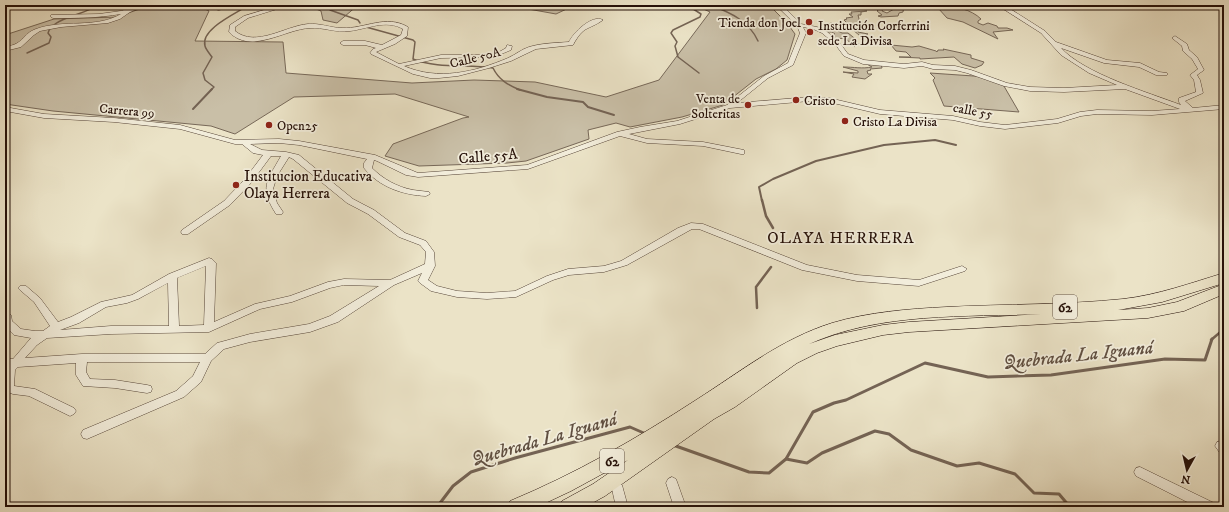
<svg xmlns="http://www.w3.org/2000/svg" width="1229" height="512" viewBox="0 0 1229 512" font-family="'IM FELL DW Pica',serif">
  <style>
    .green { fill: #c9bfa7; stroke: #776858 }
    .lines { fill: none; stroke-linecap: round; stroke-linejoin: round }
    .stream-far3 { stroke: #746354; stroke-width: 1.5 }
    .stream-far2 { stroke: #746354; stroke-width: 2 }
    .stream-far1 { stroke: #746354; stroke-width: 2.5 }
    .stream { stroke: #746354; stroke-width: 3 }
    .minor-casing { stroke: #564538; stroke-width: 1 }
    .highway-casing { stroke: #251008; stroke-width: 1 }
    .minor { fill: #f2eddb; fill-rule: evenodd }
    .highway { fill: #ebe3c7; fill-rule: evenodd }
    .poi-dot { fill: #8f2418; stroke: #f2eddb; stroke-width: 1.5 }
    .labels { text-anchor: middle; stroke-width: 3.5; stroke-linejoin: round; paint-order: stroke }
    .far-poi-label { font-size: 13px; fill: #251008; stroke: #f2eddb; text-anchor: start }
    .far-street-label { font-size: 13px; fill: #251008; stroke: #f2eddb }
    .shield { fill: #f2eddb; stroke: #625247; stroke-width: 1 }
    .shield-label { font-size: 14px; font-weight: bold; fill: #251008 }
    .street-label { font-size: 15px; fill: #251008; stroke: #f2eddb }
    .poi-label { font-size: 15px; fill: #251008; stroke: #f2eddb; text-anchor: start }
    .neighbourhood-label { font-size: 16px; letter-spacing: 1px; fill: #251008; stroke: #f2eddb }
    .near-water-label { font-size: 19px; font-style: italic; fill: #604f41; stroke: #f2eddb }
  </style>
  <rect width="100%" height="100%" fill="#ebe3c7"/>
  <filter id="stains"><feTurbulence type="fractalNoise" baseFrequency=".005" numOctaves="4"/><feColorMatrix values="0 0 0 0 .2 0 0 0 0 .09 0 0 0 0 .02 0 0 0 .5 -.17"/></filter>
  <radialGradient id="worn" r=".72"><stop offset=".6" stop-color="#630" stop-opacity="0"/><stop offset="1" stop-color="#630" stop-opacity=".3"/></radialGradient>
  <g class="green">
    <path d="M151,5H197L209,11L195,41L283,42L286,73L412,83L474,80L535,82L606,97L659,80L710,12L695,5H769L787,23L795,34L787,60L776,69L756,79L723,105L682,117L630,127L616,123L588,130L589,139L526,161L507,163L419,166L385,156L393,144L463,118L469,117L395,94L294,97L235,134L211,126L53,111L5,104V35L54,19L117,17Z"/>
    <path d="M306,5H358L337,23L323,20L321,11Z"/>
    <path d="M506,5H575L556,14Z"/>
    <path d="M890,5C916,5 962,0 981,19L978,21V23L983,25L988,23L997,26L998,28H1007L1013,30L993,32L998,39L963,22L947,18L938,8L922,9L904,6L903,12L899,13L898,16L881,17L878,16L882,15L877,11L880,8L878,6L883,9L882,11L887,13L894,9Z"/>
    <path d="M867,11L861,12V15H858L859,19L858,21L860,23L853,24L860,29L858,32L868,34L861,37C857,33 851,28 845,25L847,23L844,20L847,19L846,18L853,17L849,14H852L851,12Z"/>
    <path d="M832,23L830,25L834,28H840L841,29L838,31L842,33H848L858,41L856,43L862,45L855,43H851L855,47L845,38L836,39L830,35L835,34L832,32H828L827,31H831L821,25L828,26L832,29L827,24Z"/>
    <path d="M891,45L912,47L919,46L936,51L937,52L938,50H944L943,49L971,55V58L984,62L982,65L975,68L962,64L954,57L920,59V58L899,57H911L906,52L896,51Z"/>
    <path d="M865,63H881L882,68L870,69L871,70L867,71L868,74H872L865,79L852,77L854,74L843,72L858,73V71L843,67C854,67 862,69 872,67Z"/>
    <path d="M930,73L988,77L1001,81L1019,112L944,106L933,80L935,78Z"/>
  </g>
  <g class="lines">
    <g class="stream-far3">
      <path d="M332,5L330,10L358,20L360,23"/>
      <path d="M687,5L701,14L700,17L673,30L671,33L677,42L675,46L678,57L699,73"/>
      <path d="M711,5C731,13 749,21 758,41"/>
      <path d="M55,24C68,15 85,14 98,5"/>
      <path d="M366,27L413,40L415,42L413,59C438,69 467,64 493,68C499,80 508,85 520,90"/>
      <path d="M27,53L49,43L51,37L48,33L50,28"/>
      <path d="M211,90L214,87L205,80L203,73L212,57C210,54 206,50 205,46C200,29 237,13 249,5"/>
    </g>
    <g class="stream-far2">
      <path d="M517,89L547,97L583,102L588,107L614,115"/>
      <path d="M193,109L212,89"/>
      <path d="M762,201L759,187L773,179L816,161L884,145L935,140L956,145"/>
    </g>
    <g class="stream-far1">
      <path d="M762,200L766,216L773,228"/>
      <path d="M757,308L756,287L771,267"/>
      <path d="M1211,340L1224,329"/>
    </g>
    <g class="stream">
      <path d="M673,445L749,472L769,473L786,459L813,412L834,403L846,400L925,363L988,377L1051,375L1165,359L1205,360L1212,339"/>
      <path d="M786,459L807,463L822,453L875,431L889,434L911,450L957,466L979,463L1015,474L1034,493L1059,494L1070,507"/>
      <path d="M437,507L453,486L471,472L515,458L630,427L646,434"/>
    </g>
    <g class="minor-casing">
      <g id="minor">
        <path d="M139,5H147L130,12L120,19L108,23L61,27L40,31L34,35L21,47L5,51V47C25,44 22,34 36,29C63,19 96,29 121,14C98,18 76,18 53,18L51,17V15L99,14L121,11Z"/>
        <path d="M200,5L219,6L240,5L219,10Z"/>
        <path d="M281,5H290L248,18L235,27V31C256,48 285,26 308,24C320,23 331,28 342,28C365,29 386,14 408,27L407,36L395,44L376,52L399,64L441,55H486L499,52L506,48L507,45L512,46L511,50L494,57L441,58L404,66C438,81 475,72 508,58C515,55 522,49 529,47C542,43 556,43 569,42C573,33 592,14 603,20C587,31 584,25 573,45L536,49L511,61L489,68L458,76L439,78H430L413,74L371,54L370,53L373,49L376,48L365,45H343L340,43L343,41H365L382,45L401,35L403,29C386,19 367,29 350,31C336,33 323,27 310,28C285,29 251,55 229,32L230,25L244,16Z"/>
        <path d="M776,5H782L801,24L817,27L826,31L839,42L848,54L864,60L904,64L922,62L933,65L955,66L971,70L1007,83L1030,87L1064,88L1117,85L1089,73L1061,55L1041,33L997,5H1004L1045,31L1056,42L1107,60L1140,63L1159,72L1167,73V75H1156L1139,67L1104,63L1061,48C1085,74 1147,92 1181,105L1179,102V98L1196,92L1194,80L1190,75L1198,69L1192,59L1183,51L1182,46L1172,38L1175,36L1187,44L1189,50L1197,57L1204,70L1197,75L1200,80L1203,93L1185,101L1193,108L1224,105V109L1152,115L1097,114L1081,116L1058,123L1005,129L980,126L953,120L880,114L829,102L809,101L730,108L680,124L629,134L647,139L703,142L744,150V154H741L703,146L647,143L620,136L528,169L418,177L406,175L377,161L374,160L372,168C383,179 397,187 413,190C418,191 424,191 429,192L430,194L426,196C403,195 379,187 364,168V163L367,159L299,145L279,143L250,144L262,150L286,152L299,155L353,199L374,210L405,233L426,241L434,252L435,266L428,280L437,286L457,291L487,293L515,291L547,276L568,269L604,266L621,261L678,228L691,223L703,224L807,265L857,275L919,280L962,266L967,269L965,271L919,286L857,281L802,270L699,229H692L627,265L604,272L569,275L553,280L516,297L487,299L457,297L431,291L420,283L418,281L422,273L394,285L338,322L310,332L250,342L224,349L211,361L201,382L184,397L87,439L83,438L81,434L83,430L176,391L193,376L200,362H87L86,372L90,379L115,380L147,385L151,386L152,389L151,392L147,393L115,388L83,386L76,375V363L18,367L15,370L14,386L35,389L74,408L76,411L74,414L70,416L29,396L13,394L5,391V358L13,359L31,338L14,335L5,326V315H11L12,321L21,329L35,331H43L50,326L34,302L20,290L18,288L20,286H26L40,298L58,322L71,317L101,302L132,295L169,274L209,258L212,259L216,263L214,322L255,304L290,296L328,282L344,279L390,280L425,264L426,252L420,245L399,237L368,214L347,203L293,159L289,157L277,176L273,189L277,203L283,212L282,214H276C259,187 267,181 281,156H271L251,183L230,205L188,234H182L181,232L182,230L224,201L245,179L263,155L253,153L242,144H235L180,129L114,122L44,118L5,111V107L44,114L114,118L180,125L235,140L279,139L299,141L375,155L418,173L527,165L617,132L640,127L677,121L727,105L764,76L788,63L800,33L797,26ZM803,27L813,29L822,33L835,44L844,56L863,64L904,68L922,66L933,69L955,70L967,73L1004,86L1030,91L1064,92L1125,89L1180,109L1152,111L1097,110L1080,112L1057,119L1005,125L980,122L953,116L880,110L829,98L809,97L737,103L768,78L793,65L806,33ZM206,266L204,325L179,326L177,278ZM168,283L169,326H111L60,330L79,323L106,307L127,303L138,299ZM344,285L379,286L330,316L309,324L250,334L221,342L217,343L205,354H82L25,358L37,345L47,338L111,334L209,332L260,309L292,302L330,288Z"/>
        <path d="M1221,441L1224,442V454L1220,453L1215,446L1217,442Z"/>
        <path d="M1140,467L1214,503L1216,507H1197L1136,476L1134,472L1136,468Z"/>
        <path d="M672,477L676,479L686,507H674L666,483L668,479Z"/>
        <path d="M618,483L622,485L628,507H616L612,489L614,485Z"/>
      </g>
    </g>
    <g class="highway-casing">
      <path id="highway" d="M1224,273V283L1162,302L1118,310L1148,308L1177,302L1224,284V294L1184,311L1148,318L909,332L883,335L837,346L817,353L797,363L735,407L714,419L605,496L585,507H559L562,501L593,484L628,460L571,491L537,507H507L510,501C575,474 636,439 696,400C740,372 781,339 832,323C869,312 908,309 947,307C1005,304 1065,305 1123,299C1158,295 1191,283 1224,273ZM1042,314L909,322L883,325L835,335L809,344C881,312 965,317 1042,314Z"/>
    </g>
    <use href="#minor" class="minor"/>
    <use href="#highway" class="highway"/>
  </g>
  <g class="poi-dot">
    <circle cx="809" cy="22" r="4"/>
    <circle cx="810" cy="32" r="4"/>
    <circle cx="796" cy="100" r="4"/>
    <circle cx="748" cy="105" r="4"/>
    <circle cx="845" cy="121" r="4"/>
    <circle cx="269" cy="125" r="4"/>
    <circle cx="236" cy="185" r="4"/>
  </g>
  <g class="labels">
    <g class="far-poi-label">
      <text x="801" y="27" text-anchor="end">Tienda don Joel</text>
      <text x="818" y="30">Institución Corferrini<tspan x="818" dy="15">sede La Divisa</tspan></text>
      <text x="740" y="103" text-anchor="end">Venta de<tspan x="740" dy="15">Solteritas</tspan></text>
      <text x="804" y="105">Cristo</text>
      <text x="853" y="126">Cristo La Divisa</text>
      <text x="277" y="130">Open25</text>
    </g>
    <g class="far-street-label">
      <text transform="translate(475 57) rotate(-14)" y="5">Calle 50A</text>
      <text transform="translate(127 110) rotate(5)" y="5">Carrera 99</text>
      <text transform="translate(973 110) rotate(10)" y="5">calle 55</text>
    </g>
    <g class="shield">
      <rect x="1053" y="295" width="24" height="24" rx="3"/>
      <rect x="600" y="449" width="24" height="24" rx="3"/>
    </g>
    <g class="shield-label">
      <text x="1065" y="312">62</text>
      <text x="612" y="466">62</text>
    </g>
    <g class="street-label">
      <text transform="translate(488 156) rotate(-5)" y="5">Calle 55A</text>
    </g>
    <g class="poi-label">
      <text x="244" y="181">Institucion Educativa<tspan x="244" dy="17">Olaya Herrera</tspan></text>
    </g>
    <g class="neighbourhood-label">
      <text x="841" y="243">OLAYA HERRERA</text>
    </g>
    <g class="near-water-label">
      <text transform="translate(1078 354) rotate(-6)" y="7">Quebrada La Iguaná</text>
      <text transform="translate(544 438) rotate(-16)" y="7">Quebrada La Iguaná</text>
    </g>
  </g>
  <rect width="1229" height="512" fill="none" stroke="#ebe3c7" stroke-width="20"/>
  <rect x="6" y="6" width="1217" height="500" fill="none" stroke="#251008" stroke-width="2"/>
  <rect x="10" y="10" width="1209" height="492" fill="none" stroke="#251008"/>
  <g transform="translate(1187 470) rotate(188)" stroke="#f2eddb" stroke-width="3" paint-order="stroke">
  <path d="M0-3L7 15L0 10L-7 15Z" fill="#251008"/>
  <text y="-6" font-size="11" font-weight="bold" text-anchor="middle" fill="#251008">N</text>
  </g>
  <rect width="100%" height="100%" filter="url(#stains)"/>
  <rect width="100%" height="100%" fill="url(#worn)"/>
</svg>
